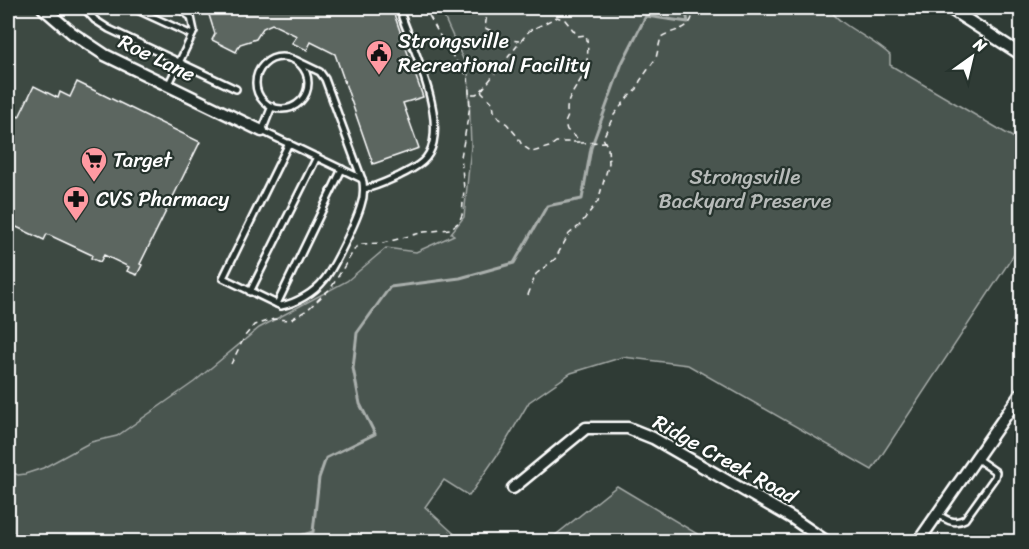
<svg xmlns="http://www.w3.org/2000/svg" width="1029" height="549" viewBox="0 0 1029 549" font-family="Sriracha,sans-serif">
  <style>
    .built { fill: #3c4842 }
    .green { fill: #4a544f; stroke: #a4aaa7; stroke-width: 1.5 }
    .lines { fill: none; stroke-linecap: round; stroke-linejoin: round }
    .stream { stroke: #a9afac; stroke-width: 3 }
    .building { fill: #5b6661; stroke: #fff; stroke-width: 1.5 }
    .service-casing { stroke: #fff; stroke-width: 10 }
    .minor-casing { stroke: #fff; stroke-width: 15 }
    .path { stroke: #fff; stroke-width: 1.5; stroke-dasharray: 6 4.5; stroke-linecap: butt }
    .service { stroke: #26332d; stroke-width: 5 }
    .minor { stroke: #26332d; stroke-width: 10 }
    .labels { text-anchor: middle; stroke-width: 4.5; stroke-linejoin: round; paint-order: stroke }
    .poi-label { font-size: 21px; fill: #fff; stroke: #26332d; text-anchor: start }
    .street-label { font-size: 21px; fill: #fff; stroke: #26332d }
    .park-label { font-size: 21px; fill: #b7bbb9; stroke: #26332d }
  </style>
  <rect width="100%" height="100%" fill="#2f3b35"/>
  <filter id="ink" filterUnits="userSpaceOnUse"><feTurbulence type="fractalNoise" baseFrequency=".0167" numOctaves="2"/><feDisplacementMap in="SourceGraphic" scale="12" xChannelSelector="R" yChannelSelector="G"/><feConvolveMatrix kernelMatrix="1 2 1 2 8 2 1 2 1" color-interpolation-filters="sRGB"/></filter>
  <g filter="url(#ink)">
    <path class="built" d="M8,8H440L468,70L471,146L464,217L452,233L458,237L416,252L386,249L347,281L259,328L194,382L117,436L91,442L43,468L25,474L18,475L8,470Z"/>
    <g class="green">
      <path d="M440,8H829C840,27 873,38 890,55V65L1021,142V244L872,470L688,365L623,357L571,373L529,402L502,448L469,496L444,480L425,507L462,541H8V470L18,475L25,474L43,468L91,442L117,436L194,382L259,328L347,281L386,248L416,252L454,235L451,233L464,217L471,146L468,70Z"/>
      <path d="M617,486L709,541H548Z"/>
    </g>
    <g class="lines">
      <path class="stream" d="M279,542L313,532L319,478L326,458L375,434L360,404L353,368L357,333L390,287L460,278L514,263L547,206L582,199L591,148L622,63L646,16L688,22L685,8"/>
    </g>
    <g class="building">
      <path d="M213,8H386L393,11L423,97L403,103L419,148L373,164L335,54L311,42L307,50L292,43L297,36L272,24L263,28L256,39L240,44L236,52L212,40L215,34L209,15Z"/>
      <path d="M77,82L200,142L140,264L142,265L137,275L127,271L129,267L104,255L100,262L91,258L92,255L47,234L44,240L8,223V111L19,117L34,86L58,98L60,92L70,97Z"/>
    </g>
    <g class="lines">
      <g class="service-casing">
        <g id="service">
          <path d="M84,8L95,20L109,29L236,89"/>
          <path d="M133,8L192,35"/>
          <circle cx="282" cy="83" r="26"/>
          <path d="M168,86L194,31L191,17L178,8"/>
          <path d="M272,106L262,131L362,179"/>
          <path d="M289,143L223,278L281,306C296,303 314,293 324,280C334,268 357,220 361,205C364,197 364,190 363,182L325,79L320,72L295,60"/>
          <path d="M364,189C376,187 388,181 399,176C408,171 419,167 426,158C451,127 414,51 402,17"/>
          <path d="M250,292L317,157"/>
          <path d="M277,304L342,169"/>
          <path d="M937,514C947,520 954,525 965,519L995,477L996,472L976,458"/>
        </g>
      </g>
      <g class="minor-casing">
        <g id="minor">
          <path d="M43,8L72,33L105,55L262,131"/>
          <path d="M949,8L1022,55"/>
          <path d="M513,488L586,428H628L653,438L792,518L827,542"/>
          <path d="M918,542L1022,392"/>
        </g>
      </g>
      <g class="path">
        <path d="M202,8H204"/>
        <path d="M485,8L487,14L485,28L511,40L519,41"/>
        <path d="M472,94H476L481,91L529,31L557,17L565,20L578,36L586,35C589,47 588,61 584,73C579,86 563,100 568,116L565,123L567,130L577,138L579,142H556L549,147L532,152L522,145L517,136L507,124L500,119L494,111L493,103L481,91"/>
        <path d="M580,143L605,142"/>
        <path d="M528,295L536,274L555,259L569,234L579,226L598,201L609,163L608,148L603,138L614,115L628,97L637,89L640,81L656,58L661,37C675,28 694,32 693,8"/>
        <path d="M231,364L245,336L254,325L274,319L290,320L307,310L331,288L356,247L360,244L383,243L424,232L450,229L459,222L462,215L464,189L461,157L470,106L468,77L446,47L425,8"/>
      </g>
      <use href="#service" class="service"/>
      <use href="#minor" class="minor"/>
    </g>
  </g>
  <defs>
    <g id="civic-pin" transform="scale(1.35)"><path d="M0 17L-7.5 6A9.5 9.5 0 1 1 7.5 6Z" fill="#ff9aa2" stroke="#26332d"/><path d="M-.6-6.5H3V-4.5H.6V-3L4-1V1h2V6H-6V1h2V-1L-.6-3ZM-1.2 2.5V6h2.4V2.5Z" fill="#111"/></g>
    <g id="supermarket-pin" transform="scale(1.35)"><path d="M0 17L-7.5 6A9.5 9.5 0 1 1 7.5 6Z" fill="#ff9aa2" stroke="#26332d"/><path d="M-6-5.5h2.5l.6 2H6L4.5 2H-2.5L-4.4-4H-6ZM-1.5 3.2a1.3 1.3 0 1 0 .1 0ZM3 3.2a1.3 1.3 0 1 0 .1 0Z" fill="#111"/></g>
    <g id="pharmacy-pin" transform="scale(1.35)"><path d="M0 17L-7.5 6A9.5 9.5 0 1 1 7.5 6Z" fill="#ff9aa2" stroke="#26332d"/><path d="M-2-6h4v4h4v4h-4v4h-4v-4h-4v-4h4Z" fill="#111"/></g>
  </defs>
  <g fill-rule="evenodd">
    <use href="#civic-pin" x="379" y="53"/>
    <use href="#supermarket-pin" x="94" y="160"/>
    <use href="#pharmacy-pin" x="76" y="199"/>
  </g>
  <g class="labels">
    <g class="poi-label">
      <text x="398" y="48">Strongsville<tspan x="398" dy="24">Recreational Facility</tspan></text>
      <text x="113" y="167">Target</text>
      <text x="96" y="206">CVS Pharmacy</text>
    </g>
    <g class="street-label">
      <text transform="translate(157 58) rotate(26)" y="7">Roe Lane</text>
      <text transform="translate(725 459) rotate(29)" y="7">Ridge Creek Road</text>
    </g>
    <g class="park-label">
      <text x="745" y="184">Strongsville<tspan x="745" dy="24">Backyard Preserve</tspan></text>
    </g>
  </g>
  <rect width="1029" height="549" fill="none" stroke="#26332d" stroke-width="30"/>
  <rect x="15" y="15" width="999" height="519" fill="none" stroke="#fff" stroke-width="2" filter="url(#ink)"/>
  <g transform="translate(972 57) rotate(34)" stroke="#26332d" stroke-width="4.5" paint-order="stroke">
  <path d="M0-4.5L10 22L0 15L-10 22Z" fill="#ffffff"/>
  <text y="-9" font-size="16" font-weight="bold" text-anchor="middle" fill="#ffffff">N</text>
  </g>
</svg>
